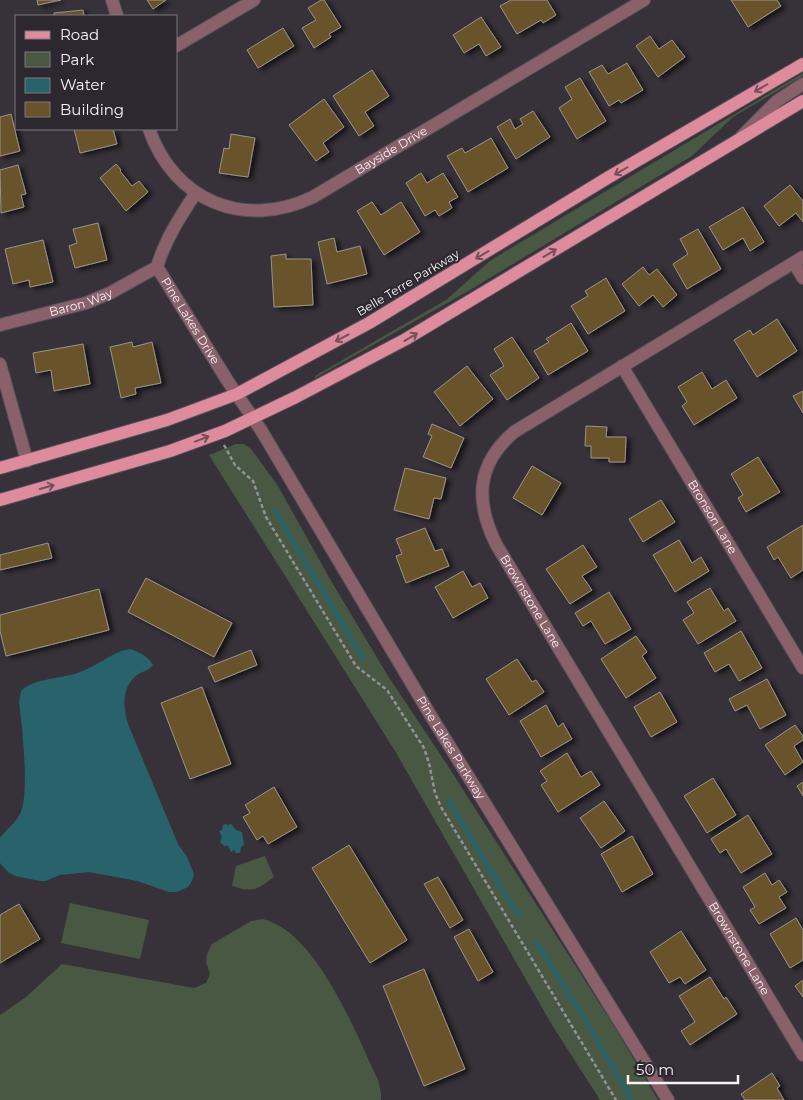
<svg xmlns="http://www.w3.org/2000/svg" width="803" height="1100" viewBox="0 0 803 1100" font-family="Montserrat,sans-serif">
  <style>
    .green { fill: #485843 }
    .water { fill: #28636b }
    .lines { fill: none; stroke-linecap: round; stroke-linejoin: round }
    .stream { stroke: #28636b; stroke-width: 4.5 }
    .building { fill: #69522c; stroke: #9b948a; filter: url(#shadow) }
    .minor-casing { stroke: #565158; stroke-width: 14 }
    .major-casing { stroke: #565158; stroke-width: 14 }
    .path { stroke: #959198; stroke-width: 2.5; stroke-dasharray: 4 2.5; stroke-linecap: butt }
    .minor { stroke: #8a616a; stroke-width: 12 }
    .major { stroke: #de8b9e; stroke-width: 12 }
    .oneway { stroke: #74505b }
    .labels { text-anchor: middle; stroke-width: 4; stroke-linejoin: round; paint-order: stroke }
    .street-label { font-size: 12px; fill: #f6f2f8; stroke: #2d282f }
  </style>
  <defs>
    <filter id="shadow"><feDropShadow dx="4.5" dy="2.5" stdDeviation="2.5" flood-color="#0009"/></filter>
  </defs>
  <rect width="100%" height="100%" fill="#37323a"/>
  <g class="green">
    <path d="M803,73V76L733,117L692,156L470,290L315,378V376L446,300L491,260Z"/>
    <path d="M236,444H244L251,449L278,486L330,579L388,676L446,763L614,1026L658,1100H600L552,1025L395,751L209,455Z"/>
    <path d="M265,856L274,877C256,890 254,893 232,886L236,866Z"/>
    <path d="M70,903L149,920L140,959L61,943Z"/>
    <path d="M263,919C317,932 356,1034 378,1080L381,1093V1100H0V1015L26,997L62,964L194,988L206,983L210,974L206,962L207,954L212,944L251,921Z"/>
  </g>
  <g class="water">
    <path d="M130,649C139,652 148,656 153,665C149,671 142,671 137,675C121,688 123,707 128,724L178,844L187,857L194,874L192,881L188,887L177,892H169L137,881L89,872L60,875L46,881H40L15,876L8,872L0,863V838C6,830 15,823 20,814C30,795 22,725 19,702L21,691C33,678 63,679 80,672C98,666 111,652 130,649Z"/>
    <path d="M226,824L228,825L231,824L236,830L242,832L244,845L241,847L240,853H236L234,850L231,852L228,846H224L220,842L222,837L219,831L222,830L223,825Z"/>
  </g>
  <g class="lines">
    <g class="stream">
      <path d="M275,511L363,658"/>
      <path d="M449,801L508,899L520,915"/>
      <path d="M537,943L586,1021L632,1100"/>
    </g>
  </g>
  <g class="building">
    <path d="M37,0H61L38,5Z"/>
    <path d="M147,0H166L153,9Z"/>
    <path d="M321,0H324L341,27L329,34L331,37L314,48L302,28L316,20L308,8Z"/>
    <path d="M511,0H547L556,15L543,23L541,20L517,34L500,6Z"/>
    <path d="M731,0H777L781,6L748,27Z"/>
    <path d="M83,10L84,16H54V13Z"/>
    <path d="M481,17L501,47L486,56L479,44L464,53L453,35Z"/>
    <path d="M283,28L294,46L258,68L247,50Z"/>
    <path d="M650,36L659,49L672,40L685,57L658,77L636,46Z"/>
    <path d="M627,63L643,90L621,103L619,100L609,106L589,72L602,65L608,74Z"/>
    <path d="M372,70L389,96L365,112L374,126L359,136L333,96Z"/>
    <path d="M580,78L606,121L577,139L559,108L572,99L565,87Z"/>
    <path d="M324,99L344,127L323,143L329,152L316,161L289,125Z"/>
    <path d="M533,111L550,137L516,159L497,127L510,119L515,129L523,124L520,119Z"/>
    <path d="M11,114L20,151L0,156V117Z"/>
    <path d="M74,129H113L117,144L80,153Z"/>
    <path d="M231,134L255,138L248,177L219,173L224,148L229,149Z"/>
    <path d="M491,138L508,168L468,192L447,156L462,148L465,153Z"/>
    <path d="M116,164L121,170L120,171L132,186L139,181L148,192L126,211L100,178Z"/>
    <path d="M18,165L26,194L21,195L24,207L1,213L0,170Z"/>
    <path d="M421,173L427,183L443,173L458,197L449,202L452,208L439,216L435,210L425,216L406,183Z"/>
    <path d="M790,185L803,201V222L796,213L779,226L764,206Z"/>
    <path d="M372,202L381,215L401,202L420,232L384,255L357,211Z"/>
    <path d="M743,207L764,242L750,251L743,238L723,250L709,227Z"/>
    <path d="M98,223L107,260L75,268L69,246L77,243L73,229Z"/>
    <path d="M698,229L721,269L687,289L673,264L688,254L680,239Z"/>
    <path d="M334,238L337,252L360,246L367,274L327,284L318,242Z"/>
    <path d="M43,240L53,282L30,287L29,280L13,284L5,249Z"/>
    <path d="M286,254V259H311L313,305L274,307L271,256Z"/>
    <path d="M643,267L649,275L657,269L677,295L663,307L653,295L639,306L622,284Z"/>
    <path d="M606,278L625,311L588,334L571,306L588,296L585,291Z"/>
    <path d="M777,319L797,351L757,377L734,340L750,330L753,335Z"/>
    <path d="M571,323L588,351L548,375L534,351L549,342L546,339Z"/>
    <path d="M512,337L539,378L507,400L490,375L504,366L494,349Z"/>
    <path d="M132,342L133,347L152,342L161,383L135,388L136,394L121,398L110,347Z"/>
    <path d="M83,344L90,384L54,391L51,370L36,373L33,353Z"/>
    <path d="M467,366L493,399L460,426L434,392Z"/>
    <path d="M702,372L712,389L726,380L737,398L694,425L682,406L687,402L678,387Z"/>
    <path d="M803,391V413L793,396Z"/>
    <path d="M432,424L464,438L451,468L423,457L432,436L428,434Z"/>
    <path d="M586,426L607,427L606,437H626L625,462H609V458H591V446H585Z"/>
    <path d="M758,457L780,492L746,512L738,498L743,495L731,474Z"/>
    <path d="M532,466L561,483L542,515L513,498Z"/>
    <path d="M405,468L446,478L441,499L434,498L429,519L394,510Z"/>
    <path d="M661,500L675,522L643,542L629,519Z"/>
    <path d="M803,525V570L791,578L778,557L774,560L767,547Z"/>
    <path d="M425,528L435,551L442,549L449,566L406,583L396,556L402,554L396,539Z"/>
    <path d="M679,540L692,563L701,557L709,571L675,592L653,555Z"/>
    <path d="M48,543L52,558L0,570V555Z"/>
    <path d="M583,545L597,567L582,576L592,590L570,604L546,569Z"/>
    <path d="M463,571L472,587L480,583L488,598L453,618L435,587Z"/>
    <path d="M146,578L232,623L214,657L128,612Z"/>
    <path d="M710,588L724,611L728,608L736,621L698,644L683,620L694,613L687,602Z"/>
    <path d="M99,589L109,630L6,656L0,631V615Z"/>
    <path d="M609,592L631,629L605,644L591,621L583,626L575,613Z"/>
    <path d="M741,631L762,668L739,681L729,664L715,672L704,653Z"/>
    <path d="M636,636L647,652L642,656L656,678L626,698L601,659Z"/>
    <path d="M251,650L257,665L215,682L208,667Z"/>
    <path d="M517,659L532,682L536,680L544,692L509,715L486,679Z"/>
    <path d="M767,679L786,715L760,729L747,705L735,711L729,699Z"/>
    <path d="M202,687L231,764L190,779L161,703Z"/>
    <path d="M660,692L677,722L651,737L634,707Z"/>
    <path d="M546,705L558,727L563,723L572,739L541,757L520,721Z"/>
    <path d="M795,725L803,736V740L794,746L803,762L785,775L765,745Z"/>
    <path d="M567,753L581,777L591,771L600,785L558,812L541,785L547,781L540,771Z"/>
    <path d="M713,778L736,815L707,833L684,796Z"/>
    <path d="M803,782V796L797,786Z"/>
    <path d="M274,787L297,827L268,844L263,836L257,840L243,817L250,813L245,805Z"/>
    <path d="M604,801L625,831L601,848L580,818Z"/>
    <path d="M748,815L772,854L741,873L726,849L720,853L711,839Z"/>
    <path d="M632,836L653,874L622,892L601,854Z"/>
    <path d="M349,845L407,940L370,963L312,868Z"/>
    <path d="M765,873L772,885L779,880L787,892L779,897L786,908L759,924L750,910L755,907L743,887Z"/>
    <path d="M438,877L463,920L450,928L424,884Z"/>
    <path d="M19,904L40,939L0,963V915Z"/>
    <path d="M796,918L803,930V960L790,968L770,934Z"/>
    <path d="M469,929L493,972L478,981L454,937Z"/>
    <path d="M681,931L706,970L685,984L680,977L669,983L650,952Z"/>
    <path d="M424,969L465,1069L424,1086L383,986Z"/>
    <path d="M710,977L724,999L726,997L737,1014L690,1045L681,1031L695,1022L679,996Z"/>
    <path d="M803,980V997L795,986Z"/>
    <path d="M772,1073L780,1086L777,1088L784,1100H745L741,1094Z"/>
  </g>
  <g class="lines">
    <g class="minor-casing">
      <g id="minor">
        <path d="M112,0L117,16"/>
        <path d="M176,46L254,0"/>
        <path id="s1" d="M149,129C174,201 244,230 313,197L644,0"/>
        <path d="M742,136L777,101L803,84"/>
        <path id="s2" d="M195,194C180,217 165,240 157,267L227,380L261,430L431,716L668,1100"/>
        <path id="s3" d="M803,257L514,432C476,465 475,501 496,544L803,1055"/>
        <path d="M794,263L803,278"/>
        <path id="s4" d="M0,325L86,303L110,293L157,267"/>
        <path d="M0,364L27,461"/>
        <path id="s5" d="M622,366L803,668"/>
      </g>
    </g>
    <g class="major-casing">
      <g id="major">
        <path d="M0,468L167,420L237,394L369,323L609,177L803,64"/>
        <path d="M0,500L170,451L225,431L296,397L406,339L803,101"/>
      </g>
    </g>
    <path class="path" d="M224,445L235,465L253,481L266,517L356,666L387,690L424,748L429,763L435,793L441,807L616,1100"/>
    <use href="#minor" class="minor"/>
    <use href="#major" class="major"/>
  </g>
  <defs><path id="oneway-shaft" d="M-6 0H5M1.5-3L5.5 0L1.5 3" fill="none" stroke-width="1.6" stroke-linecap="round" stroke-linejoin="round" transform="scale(1.25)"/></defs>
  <g class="oneway">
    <use href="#oneway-shaft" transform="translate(761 88) rotate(150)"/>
    <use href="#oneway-shaft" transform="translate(621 171) rotate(150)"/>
    <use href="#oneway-shaft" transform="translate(550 253) rotate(-31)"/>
    <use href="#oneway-shaft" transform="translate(482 255) rotate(149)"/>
    <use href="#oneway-shaft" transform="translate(411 337) rotate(-31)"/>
    <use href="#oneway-shaft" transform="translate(342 338) rotate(152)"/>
    <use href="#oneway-shaft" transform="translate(202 439) rotate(-21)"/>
    <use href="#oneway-shaft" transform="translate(47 487) rotate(-16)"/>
  </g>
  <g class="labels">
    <g class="street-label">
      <text dy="4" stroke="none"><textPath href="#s1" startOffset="294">Bayside Drive</textPath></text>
      <text transform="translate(408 283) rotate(-31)" y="4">Belle Terre Parkway</text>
      <text dy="4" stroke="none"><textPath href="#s4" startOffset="84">Baron Way</textPath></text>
      <text dy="4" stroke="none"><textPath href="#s2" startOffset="146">Pine Lakes Drive</textPath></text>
      <text dy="4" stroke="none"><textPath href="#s5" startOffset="176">Bronson Lane</textPath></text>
      <text dy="4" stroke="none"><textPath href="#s3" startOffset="529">Brownstone Lane</textPath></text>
      <text dy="4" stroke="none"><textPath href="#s2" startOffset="646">Pine Lakes Parkway</textPath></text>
      <text dy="4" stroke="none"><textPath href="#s3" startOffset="934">Brownstone Lane</textPath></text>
    </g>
  </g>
  <rect x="15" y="15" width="162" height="115" fill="#2d282f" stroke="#7d797f"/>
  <rect x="25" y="31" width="25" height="8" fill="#de8b9e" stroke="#7d797f"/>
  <text x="60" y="40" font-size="15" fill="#f6f2f8">Road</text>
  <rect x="25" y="52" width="25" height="15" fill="#485843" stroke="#7d797f"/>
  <text x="60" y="65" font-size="15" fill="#f6f2f8">Park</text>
  <rect x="25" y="78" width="25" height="15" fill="#28636b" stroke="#7d797f"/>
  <text x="60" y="90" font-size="15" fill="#f6f2f8">Water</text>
  <rect x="25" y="102" width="25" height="15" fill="#69522c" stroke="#7d797f"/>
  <text x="60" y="115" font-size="15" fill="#f6f2f8">Building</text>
  <path d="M628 1075v8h110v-8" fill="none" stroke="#f6f2f8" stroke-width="2.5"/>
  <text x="636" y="1075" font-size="15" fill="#f6f2f8" stroke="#2d282f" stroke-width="4" paint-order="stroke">50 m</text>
</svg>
